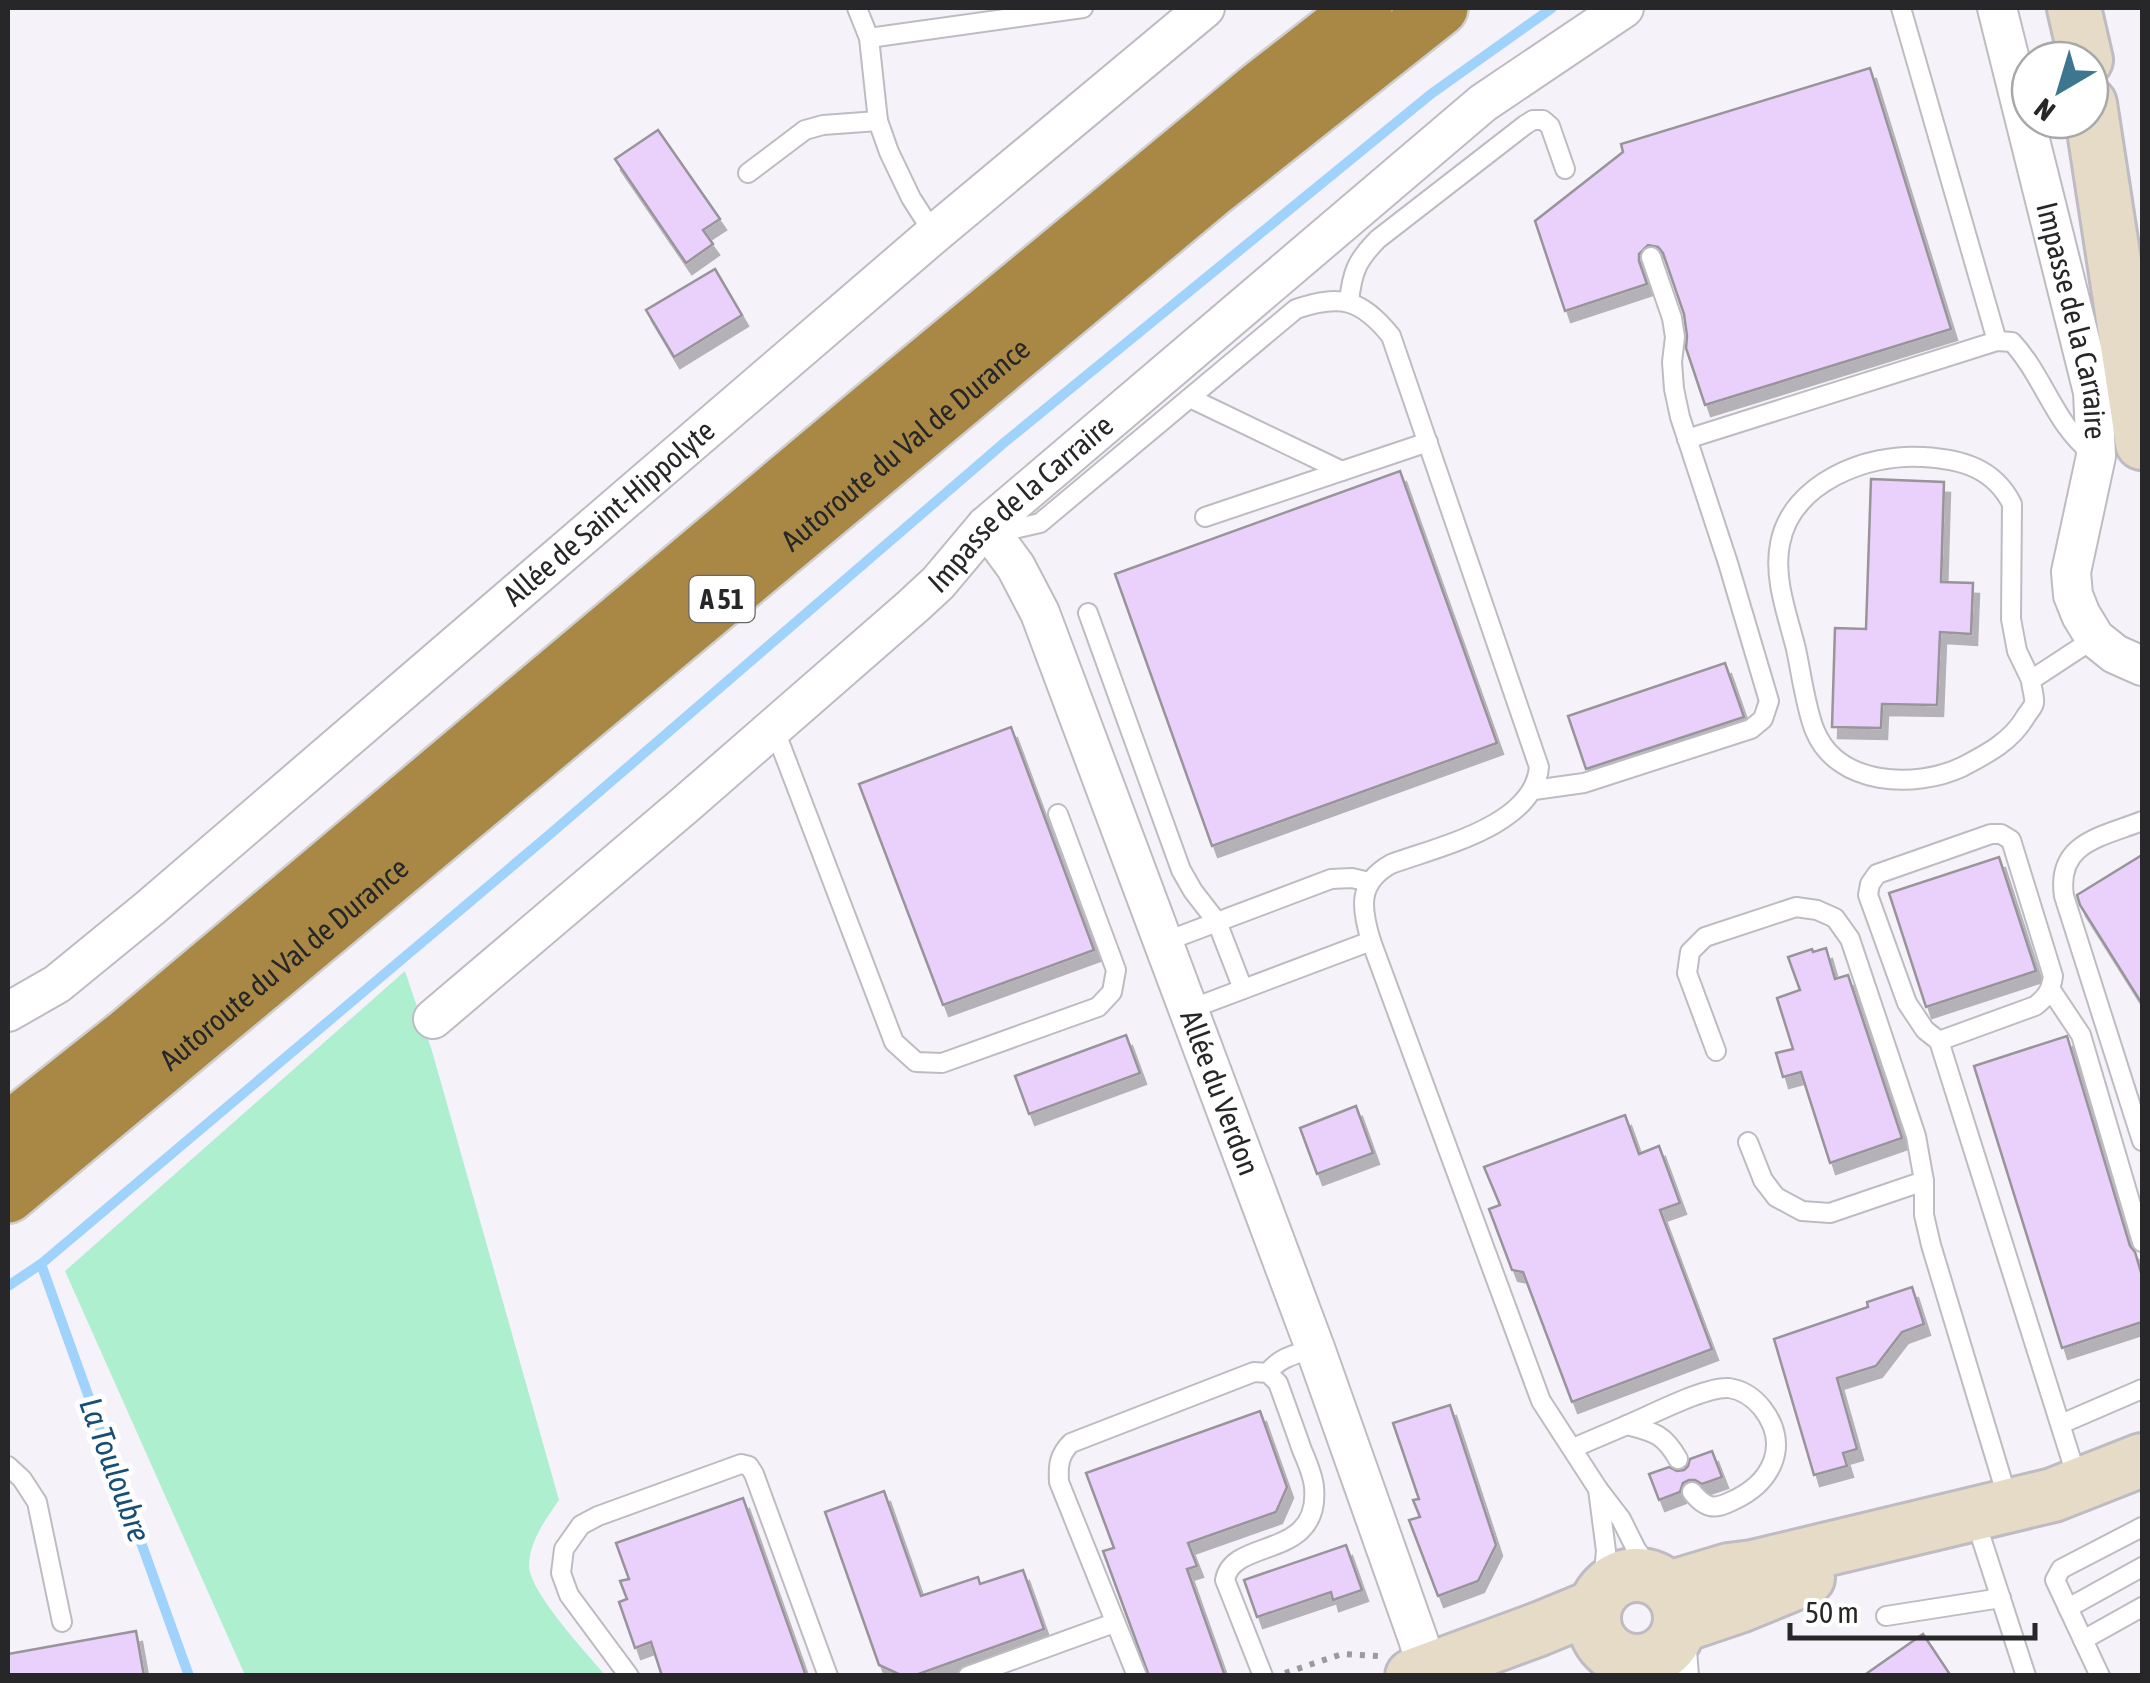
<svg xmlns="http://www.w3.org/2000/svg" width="2150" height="1683" viewBox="0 0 2150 1683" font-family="'Asap Condensed',sans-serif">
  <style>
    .green { fill: #aeefd0 }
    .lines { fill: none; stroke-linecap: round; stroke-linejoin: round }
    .stream { stroke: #a0d3fc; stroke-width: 10 }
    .building { fill: #ead1fb; stroke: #97949a; stroke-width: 2.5; filter: url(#shadow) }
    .lane-casing { stroke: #bfbbc2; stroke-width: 22 }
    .street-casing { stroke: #bfbbc2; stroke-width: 42 }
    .secondary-casing { stroke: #bfbbc2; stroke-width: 58 }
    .highway-casing { stroke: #cfcfd0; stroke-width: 60 }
    .path { stroke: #9c999f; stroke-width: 6; stroke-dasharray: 5 8; stroke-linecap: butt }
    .lane { stroke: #fff; stroke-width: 18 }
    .street { stroke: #fff; stroke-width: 38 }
    .secondary { stroke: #e5dbc7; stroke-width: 52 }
    .highway { stroke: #a88844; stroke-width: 55 }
    .labels { text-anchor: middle; stroke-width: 10; stroke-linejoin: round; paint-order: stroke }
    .shield { fill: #fff; stroke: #686768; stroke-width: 2.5 }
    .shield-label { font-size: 28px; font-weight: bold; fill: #272628 }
    .street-label { font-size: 30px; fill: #272628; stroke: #fff }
    .water-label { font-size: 32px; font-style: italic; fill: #164e75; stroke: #fff }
  </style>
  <defs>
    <filter id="shadow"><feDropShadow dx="6" dy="11" stdDeviation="0" flood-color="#0004"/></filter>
  </defs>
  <rect width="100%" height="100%" fill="#f6f2fa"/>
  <path class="green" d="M405,971L432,1051L559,1500C546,1519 530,1540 529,1565C529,1592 586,1652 605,1675H245L65,1271Z"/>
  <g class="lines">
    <g class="stream">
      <path d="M41,1264L189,1676"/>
      <path d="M8,1286L41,1264L549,835L1005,442L1431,94L1552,8"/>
    </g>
  </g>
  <g class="building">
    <path d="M1870,68L1951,329L1705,405L1686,348L1687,336L1684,314L1663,253L1658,247L1648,245L1639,254V261L1647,284L1565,311L1535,221L1623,152L1621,144Z"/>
    <path d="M658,130L720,219L703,230L713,244L686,263L615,159Z"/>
    <path d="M715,269L742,315L674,357L646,310Z"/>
    <path d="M1400,471L1497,743L1212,846L1115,574Z"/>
    <path d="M1871,479L1944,482L1941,582L1973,583L1971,634L1940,632L1937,705L1882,704L1881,728L1832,727L1835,628L1866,629Z"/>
    <path d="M1725,663L1744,717L1586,769L1568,716Z"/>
    <path d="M1011,727L1094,950L943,1005L859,784Z"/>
    <path d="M2142,855V1004L2080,905L2077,895Z"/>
    <path d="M1999,857L2036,971L1926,1007L1889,893Z"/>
    <path d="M1826,948L1835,979L1848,975L1902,1138L1830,1163L1801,1072L1783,1077L1776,1053L1793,1049L1777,998L1800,990L1788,957L1812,949L1813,952Z"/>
    <path d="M1126,1035L1140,1073L1029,1114L1015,1076Z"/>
    <path d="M2067,1036L2130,1246L2135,1252L2142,1276V1322L2062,1348L1974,1066Z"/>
    <path d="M1356,1106L1373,1153L1317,1174L1300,1128Z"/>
    <path d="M1625,1115L1639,1154L1659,1146L1680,1203L1660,1210L1712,1349L1572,1402L1523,1272L1512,1270L1489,1209L1500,1205L1484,1167Z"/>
    <path d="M1912,1287L1924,1324L1902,1332L1876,1366L1837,1378L1857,1449L1843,1453L1847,1466L1814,1475L1774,1339L1868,1307L1867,1302Z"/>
    <path d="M1450,1405L1496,1545L1478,1581L1438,1596L1409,1520L1420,1517L1413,1500L1419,1499L1393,1423Z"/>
    <path d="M1260,1411L1287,1487L1276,1512L1188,1543L1197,1566L1187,1569L1225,1676H1149L1103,1551L1114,1548L1086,1473Z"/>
    <path d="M1712,1451L1722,1477L1702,1484L1695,1480H1689L1683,1483L1680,1492L1659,1500L1649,1474L1669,1467L1677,1471L1684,1470L1688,1466L1690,1459Z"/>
    <path d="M884,1491L921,1596L978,1577L980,1584L1023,1570L1044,1629L913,1676H903L879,1665L825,1512Z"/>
    <path d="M743,1498L806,1676H662L651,1642L635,1648L619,1602L627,1599L620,1581L629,1579L616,1543Z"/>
    <path d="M1346,1545L1362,1590L1333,1600L1331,1592L1257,1617L1244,1580Z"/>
    <path d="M136,1631L144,1676H8V1654Z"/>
    <path d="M1923,1634L1951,1676H1863Z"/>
  </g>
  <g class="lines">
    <g class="lane-casing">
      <g id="lane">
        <path d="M857,8L869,38L878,121L889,152L911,198L934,234"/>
        <path d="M1901,8L1997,341"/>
        <path d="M869,38L1083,8"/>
        <path d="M748,173L805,130L823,125L878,121"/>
        <path d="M1349,302C1352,272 1357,260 1378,239L1525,125L1533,120H1543L1550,126L1565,169"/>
        <path d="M1190,398L1342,471"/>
        <path d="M1687,439L1997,341L2012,342C2045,378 2054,424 2093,454"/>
        <path d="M1205,517L1428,442"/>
        <path d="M991,527L1014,529L1040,523L1296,309C1341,294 1361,299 1391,336L1539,767C1534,826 1437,847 1391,864C1357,883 1361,908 1371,941L1541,1401L1598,1489L1621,1519L1636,1549L1658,1580"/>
        <path d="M1088,613L1181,870L1193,891L1217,922L1243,989"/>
        <path d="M2031,680C2031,686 2035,697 2034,703C2033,708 2029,711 2026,716C2012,741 1987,754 1962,767C1915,789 1838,786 1815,731C1806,710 1801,672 1796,649C1788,616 1773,579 1780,544C1791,483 1867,453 1923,457C1961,459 1994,468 2012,504L2011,619L2017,651L2031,680L2095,638"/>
        <path d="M774,728L894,1042L916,1062L942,1063L1098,1007L1112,992L1116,970L1058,814"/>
        <path d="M1534,790L1584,783L1751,729L1763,719L1769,701L1728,563L1680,417L1674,389L1672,362L1675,337L1672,318L1651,257"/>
        <path d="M2142,821C2102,837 2056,842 2064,896L2142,1141"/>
        <path d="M1164,942L1331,879L1352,878L1369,882"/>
        <path d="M2051,990L2081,1035L2142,1242"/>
        <path d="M1188,1010L1371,941"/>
        <path d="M1939,1041L2035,1006C2047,997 2051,990 2053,976L2011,840L2001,834H1991L1877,874L1870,884L1868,895L1907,1003L1925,1030L1939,1041L2078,1481"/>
        <path d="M1716,1051L1687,973L1690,952L1705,937L1796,907L1817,910L1835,918L1850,939L1916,1136L1924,1181V1215L1931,1245L2008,1500"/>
        <path d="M1748,1142L1763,1180L1776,1197L1802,1211L1830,1213L1924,1181"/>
        <path d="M1268,1373C1279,1357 1297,1354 1315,1348"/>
        <path d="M2061,1424L2142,1389"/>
        <path d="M1573,1448L1627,1425"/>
        <path d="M1678,1459C1664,1434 1654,1432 1627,1425C1651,1415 1706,1386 1729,1388C1742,1390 1754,1398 1762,1408C1791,1445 1772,1483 1732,1501C1725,1504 1718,1508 1710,1506C1702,1504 1697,1498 1692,1492"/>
        <path d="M8,1466L22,1479L37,1502L62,1622"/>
        <path d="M1598,1489L1606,1551L1602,1592"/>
        <path d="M1975,1519L2026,1676"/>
        <path d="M2068,1608L2142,1567"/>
        <path d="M1886,1616L2001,1598"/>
        <path d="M2083,1640L2142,1607"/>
        <path d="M629,1676L569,1595L561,1573L564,1549L581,1525L598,1516L741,1464L749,1466L754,1474L828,1676"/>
        <path d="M968,1676L1114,1623"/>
        <path d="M1137,1676L1059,1482C1058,1465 1059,1455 1071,1443L1254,1372L1268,1373L1278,1383C1286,1405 1294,1427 1302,1450C1307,1462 1313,1475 1314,1487C1321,1561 1232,1537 1225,1580L1263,1676"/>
        <path d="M2100,1676L2055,1580L2061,1569L2142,1527"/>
      </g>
    </g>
    <g class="street-casing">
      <g id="street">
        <path id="s1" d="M1997,8L2093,392L2096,456L2071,572L2073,595L2081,615L2095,638L2115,654L2142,666"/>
        <path id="s2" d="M986,526L1016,567L1040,613L1315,1348L1418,1639L1427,1670"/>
        <path id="s3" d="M8,1012L57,984L150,908L934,234L1205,8"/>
        <path id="s4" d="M433,1019L686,804L912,607L938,583L986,526L1483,103L1624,8"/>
        <path d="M1676,1638L1679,1676"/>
        <path d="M1625,1660L1634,1676"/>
      </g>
    </g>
    <g class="secondary-casing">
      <g id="secondary">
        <path d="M2074,8L2086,60"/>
        <path d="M2090,104L2142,443"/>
        <circle cx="1637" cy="1618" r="43"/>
        <path d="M1669,1588L1729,1570L1753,1567L2053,1495L2142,1460"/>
        <path d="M1680,1626L1742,1605L1808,1578"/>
        <path d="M1412,1676L1539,1629L1595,1606"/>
      </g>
    </g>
    <g class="highway-casing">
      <g id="highway">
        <path d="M8,1131L129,1035L872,410L1259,90L1364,8"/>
        <path id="s5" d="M8,1195L1212,189L1440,8"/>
      </g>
    </g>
    <path class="path" d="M1285,1673L1342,1654L1379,1656"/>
    <use href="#lane" class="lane"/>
    <use href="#street" class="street"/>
    <use href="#secondary" class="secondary"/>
    <use href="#highway" class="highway"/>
  </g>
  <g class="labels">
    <rect class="shield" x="689.5" y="576" width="65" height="46" rx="8"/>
    <g class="shield-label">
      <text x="722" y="609">A 51</text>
    </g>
    <g class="street-label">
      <text dy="10" stroke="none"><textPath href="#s1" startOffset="322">Impasse de la Carraire</textPath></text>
      <text dy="10" stroke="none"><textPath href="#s5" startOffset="1170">Autoroute du Val de Durance</textPath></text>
      <text dy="10" stroke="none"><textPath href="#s4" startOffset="782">Impasse de la Carraire</textPath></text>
      <text dy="10" stroke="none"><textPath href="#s3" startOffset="782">Allée de Saint-Hippolyte</textPath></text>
      <text dy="10" stroke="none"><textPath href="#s5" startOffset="360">Autoroute du Val de Durance</textPath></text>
      <text dy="10" stroke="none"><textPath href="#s2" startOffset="615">Allée du Verdon</textPath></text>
    </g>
    <g class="water-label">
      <text transform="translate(115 1470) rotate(70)" y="11">La Touloubre</text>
    </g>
  </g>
  <rect width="2150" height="1683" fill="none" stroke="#272628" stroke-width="20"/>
  <g transform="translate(2060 90) rotate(218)"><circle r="48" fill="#ffffff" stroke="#a9a8a9" stroke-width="2.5"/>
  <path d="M0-8L18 38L0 25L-18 38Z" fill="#3c778f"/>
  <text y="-15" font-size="28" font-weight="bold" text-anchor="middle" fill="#272628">N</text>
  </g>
  <path d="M1790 1623v15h245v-15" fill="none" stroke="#272628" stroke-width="5"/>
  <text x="1805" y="1623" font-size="30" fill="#272628" stroke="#ffffff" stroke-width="8" paint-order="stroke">50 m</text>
</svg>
